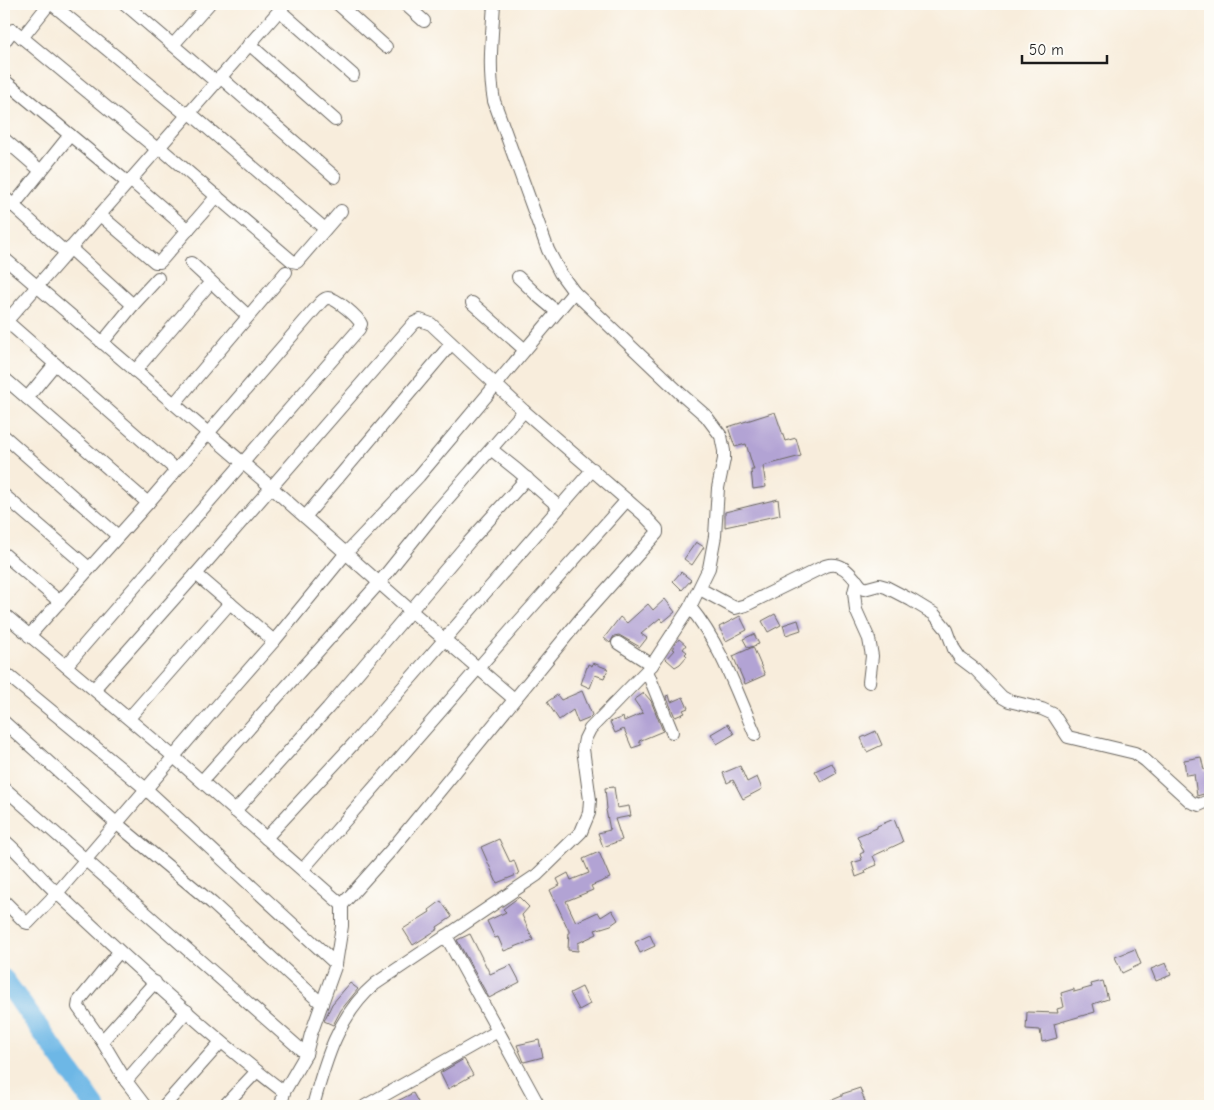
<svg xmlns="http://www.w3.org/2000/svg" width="1214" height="1110" viewBox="0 0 1214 1110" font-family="'Comic Neue',sans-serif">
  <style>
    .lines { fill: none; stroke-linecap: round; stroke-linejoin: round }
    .river { stroke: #6db7e6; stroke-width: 20 }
    .building { fill: #b2a3d4 }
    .minor-casing { stroke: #69655f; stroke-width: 14 }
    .minor { stroke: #fff; stroke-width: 12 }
  </style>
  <rect width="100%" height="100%" fill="#fdfcf7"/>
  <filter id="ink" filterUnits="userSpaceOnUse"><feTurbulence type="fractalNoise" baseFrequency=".02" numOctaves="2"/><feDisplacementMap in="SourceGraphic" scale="10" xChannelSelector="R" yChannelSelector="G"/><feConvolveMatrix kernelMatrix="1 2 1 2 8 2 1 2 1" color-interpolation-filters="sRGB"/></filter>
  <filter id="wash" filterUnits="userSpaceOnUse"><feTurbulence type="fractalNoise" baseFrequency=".0096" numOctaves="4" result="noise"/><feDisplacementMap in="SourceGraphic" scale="20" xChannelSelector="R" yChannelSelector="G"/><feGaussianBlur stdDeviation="1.12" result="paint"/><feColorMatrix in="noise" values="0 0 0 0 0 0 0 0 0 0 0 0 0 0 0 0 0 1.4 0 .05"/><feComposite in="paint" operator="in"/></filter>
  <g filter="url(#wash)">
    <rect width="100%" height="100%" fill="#f8eddc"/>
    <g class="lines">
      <path class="river" d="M4,979L95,1106"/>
    </g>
    <g id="blocks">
      <g class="building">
        <path d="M775,412L785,441L796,438L801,456L763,466L766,487L753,489L751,470H754L746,444L735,447L728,427Z"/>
        <path d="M778,499L780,515L725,527V512Z"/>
        <path d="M696,542L704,547L692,565L684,559Z"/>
        <path d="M681,572L691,580L682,590L673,581Z"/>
        <path d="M665,599L675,612L663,622L660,618L641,634L647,638L640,647L619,635L614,636L610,643L604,638L620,617L627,623L648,604L653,610Z"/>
        <path d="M775,614L781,625L768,632L762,621Z"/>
        <path d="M740,616L747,630L726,641L719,627Z"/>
        <path d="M798,620L801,630L786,635L783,625Z"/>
        <path d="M754,634L759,644L748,648L743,639Z"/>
        <path d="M679,639L686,645L683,649L687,652L685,654L687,656L680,664L675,667L666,659L674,650L672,649Z"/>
        <path d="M753,647L765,675L745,684L733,656Z"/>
        <path d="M593,663L608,669L604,678L595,675L590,688L581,684L588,664L592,666Z"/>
        <path d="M582,691L592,715L588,719L578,723L573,710L559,720L547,702L557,695L561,700Z"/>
        <path d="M644,693L651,701L663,731L639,741L641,745L632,748L624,729L615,733L610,722L623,717L624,721L643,713L634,700Z"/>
        <path d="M669,695L671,702L683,697L688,708L683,710L685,713L675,717L666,696Z"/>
        <path d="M728,724L734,734L717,744L711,734Z"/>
        <path d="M876,731L882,745L867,752L861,738Z"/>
        <path d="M1201,757L1204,770H1210V792L1197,796L1194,774L1186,775L1184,760Z"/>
        <path d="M832,763L837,773L821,782L815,771Z"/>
        <path d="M740,766L747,782L757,777L762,789L743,799L733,780L727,783L723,773Z"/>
        <path d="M614,787L617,808L629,806L631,816L615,819L622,840L603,847L598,833L610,830L606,810L607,809L605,788Z"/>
        <path d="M894,819L903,842L873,856L877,865L865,870L866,873L856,877L852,863L862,860L860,854L864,852L857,836L877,828V826Z"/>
        <path d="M499,839L510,862L514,860L519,874L497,883L481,847Z"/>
        <path d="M599,852L610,878L591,886L593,890L566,901L576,922L598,912L601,917L612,910L618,920L611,925L595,930L597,934L578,943V951L568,950L569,931L550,890L560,885L557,879L568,873L571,880L589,873L583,859Z"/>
        <path d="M519,897L529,907L522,915L533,940L504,951L498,937L495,938L487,921L506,912L503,909Z"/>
        <path d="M441,901L452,917L437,927L438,929L413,945L403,929L430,912L429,910Z"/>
        <path d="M470,934L490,974L511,965L520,982L489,998L457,940Z"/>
        <path d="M650,935L655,946L640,953L635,942Z"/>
        <path d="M1135,949L1141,964L1122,973L1115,957Z"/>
        <path d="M1166,963L1171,975L1156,981L1151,969Z"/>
        <path d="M1103,981L1108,999L1093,1004L1095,1012L1054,1024L1057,1038L1042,1042L1040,1030L1026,1029L1027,1012L1058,1013L1057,1009L1064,1007L1061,993L1074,989V992L1092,987L1091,984Z"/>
        <path d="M350,983L358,989L341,1010L333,1025L324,1021L332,1004Z"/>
        <path d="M582,987L590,1004L579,1010L570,993Z"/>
        <path d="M539,1040L543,1057L524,1062L517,1045Z"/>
        <path d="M464,1059L473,1075L448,1089L440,1073Z"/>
        <path d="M860,1088L865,1102L854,1106H818L842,1096V1094Z"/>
        <path d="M413,1093L420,1106H388Z"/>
      </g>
    </g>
  </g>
  <g filter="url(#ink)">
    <use href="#blocks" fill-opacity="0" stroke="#69655f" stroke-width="1"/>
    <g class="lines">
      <g class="minor-casing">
        <g id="minor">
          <path d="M52,4L187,115"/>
          <path d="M125,4L216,82"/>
          <path d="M338,4L386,47"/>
          <path d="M405,4L424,21"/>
          <path d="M279,10L353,75"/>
          <path d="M22,38L49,4"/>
          <path d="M4,42L13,30L157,149"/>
          <path d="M249,44L335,120"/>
          <path d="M173,45L209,4"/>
          <path d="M220,77L335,177"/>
          <path d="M4,80L128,183"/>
          <path d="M189,112L325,229"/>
          <path d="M4,139L41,171"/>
          <path d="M159,147L292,261L297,262L341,211"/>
          <path d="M130,180L188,230"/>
          <path d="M4,197L66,253"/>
          <path d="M13,206L70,135"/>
          <path d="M100,215L155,262H160L217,196"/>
          <path d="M70,248L133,305"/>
          <path d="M4,258L271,487L410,610L514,699"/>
          <path d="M191,263L248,316"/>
          <path d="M518,277L539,297L557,312"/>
          <path d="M472,303L525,350"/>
          <path d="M4,319L176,470"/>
          <path d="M4,324L285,4"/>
          <path d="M102,343L133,305L158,278"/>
          <path d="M135,371L211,282"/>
          <path d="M4,378L148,503"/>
          <path d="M27,398L55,364"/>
          <path d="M174,404L286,272"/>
          <path d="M4,436L118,536"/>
          <path d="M492,450L517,470L559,507"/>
          <path d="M4,495L89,568"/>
          <path d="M305,517L451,344"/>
          <path d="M4,554L60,602"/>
          <path d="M196,574L274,641"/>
          <path d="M857,581L854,592L856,610L869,639L872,656L869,682"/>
          <path d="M700,589L735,608L746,605L825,566C845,560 852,578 864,589L879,585L886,587L911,600L934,614L947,630L954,649L960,658L976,670L1002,697L1009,701L1042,709L1053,714L1068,737L1135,753L1146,761L1191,802L1199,805L1210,800"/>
          <path d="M690,607C721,645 736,690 755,734"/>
          <path d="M4,614L174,757L342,905V926L336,964L311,1034L306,1054L284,1092L281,1106"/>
          <path d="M29,636L148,503L321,302C323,300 325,298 328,298C336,298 358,317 361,324L359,329L66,666"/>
          <path d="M618,643L652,665"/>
          <path d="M647,671L672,732"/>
          <path d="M4,672L146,789L336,964"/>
          <path d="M94,689L196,574L414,323L420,320L431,324L524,411L643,514L657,529V533L582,617L392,849L342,905"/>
          <path d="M129,718L230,603"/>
          <path d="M4,722L116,823L212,903L322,1004"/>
          <path d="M202,781L379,583L436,512L524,411"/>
          <path d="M4,788L306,1054"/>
          <path d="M235,811L328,708L469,542L527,478"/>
          <path d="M266,838L357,740L593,469"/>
          <path d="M4,840C23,856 39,877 58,894C131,962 204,1031 284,1092"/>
          <path d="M303,869L514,627L627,500"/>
          <path d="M4,901L25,922L28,923L57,893L224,698L274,641L346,553L419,476L574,292"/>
          <path d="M446,936L539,1106"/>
          <path d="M119,952L79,1001L78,1007L102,1041L126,1081L145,1106"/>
          <path d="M102,1041L155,982"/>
          <path d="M126,1081L187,1011"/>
          <path d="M164,1106L221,1042"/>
          <path d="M224,1106L257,1071"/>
          <path d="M313,1106C325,1062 338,1015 375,984L537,875L581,832L589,813L590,800L583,749L585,739L590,729L652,665L690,607L709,568L715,536L718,488L724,459V451L721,436L706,416L682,395L574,292L560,273L548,250L494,101C488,69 492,36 494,4"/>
          <path d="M365,1106L498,1031"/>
        </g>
      </g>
      <use href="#minor" class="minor"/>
    </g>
  </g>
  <rect width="1214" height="1110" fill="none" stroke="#fdfcf7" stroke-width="20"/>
  <path d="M1022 55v8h85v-8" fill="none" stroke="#1c1c1c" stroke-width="2.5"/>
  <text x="1029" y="55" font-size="15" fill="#1c1c1c" stroke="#fdfcf7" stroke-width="4" paint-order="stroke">50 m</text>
</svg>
